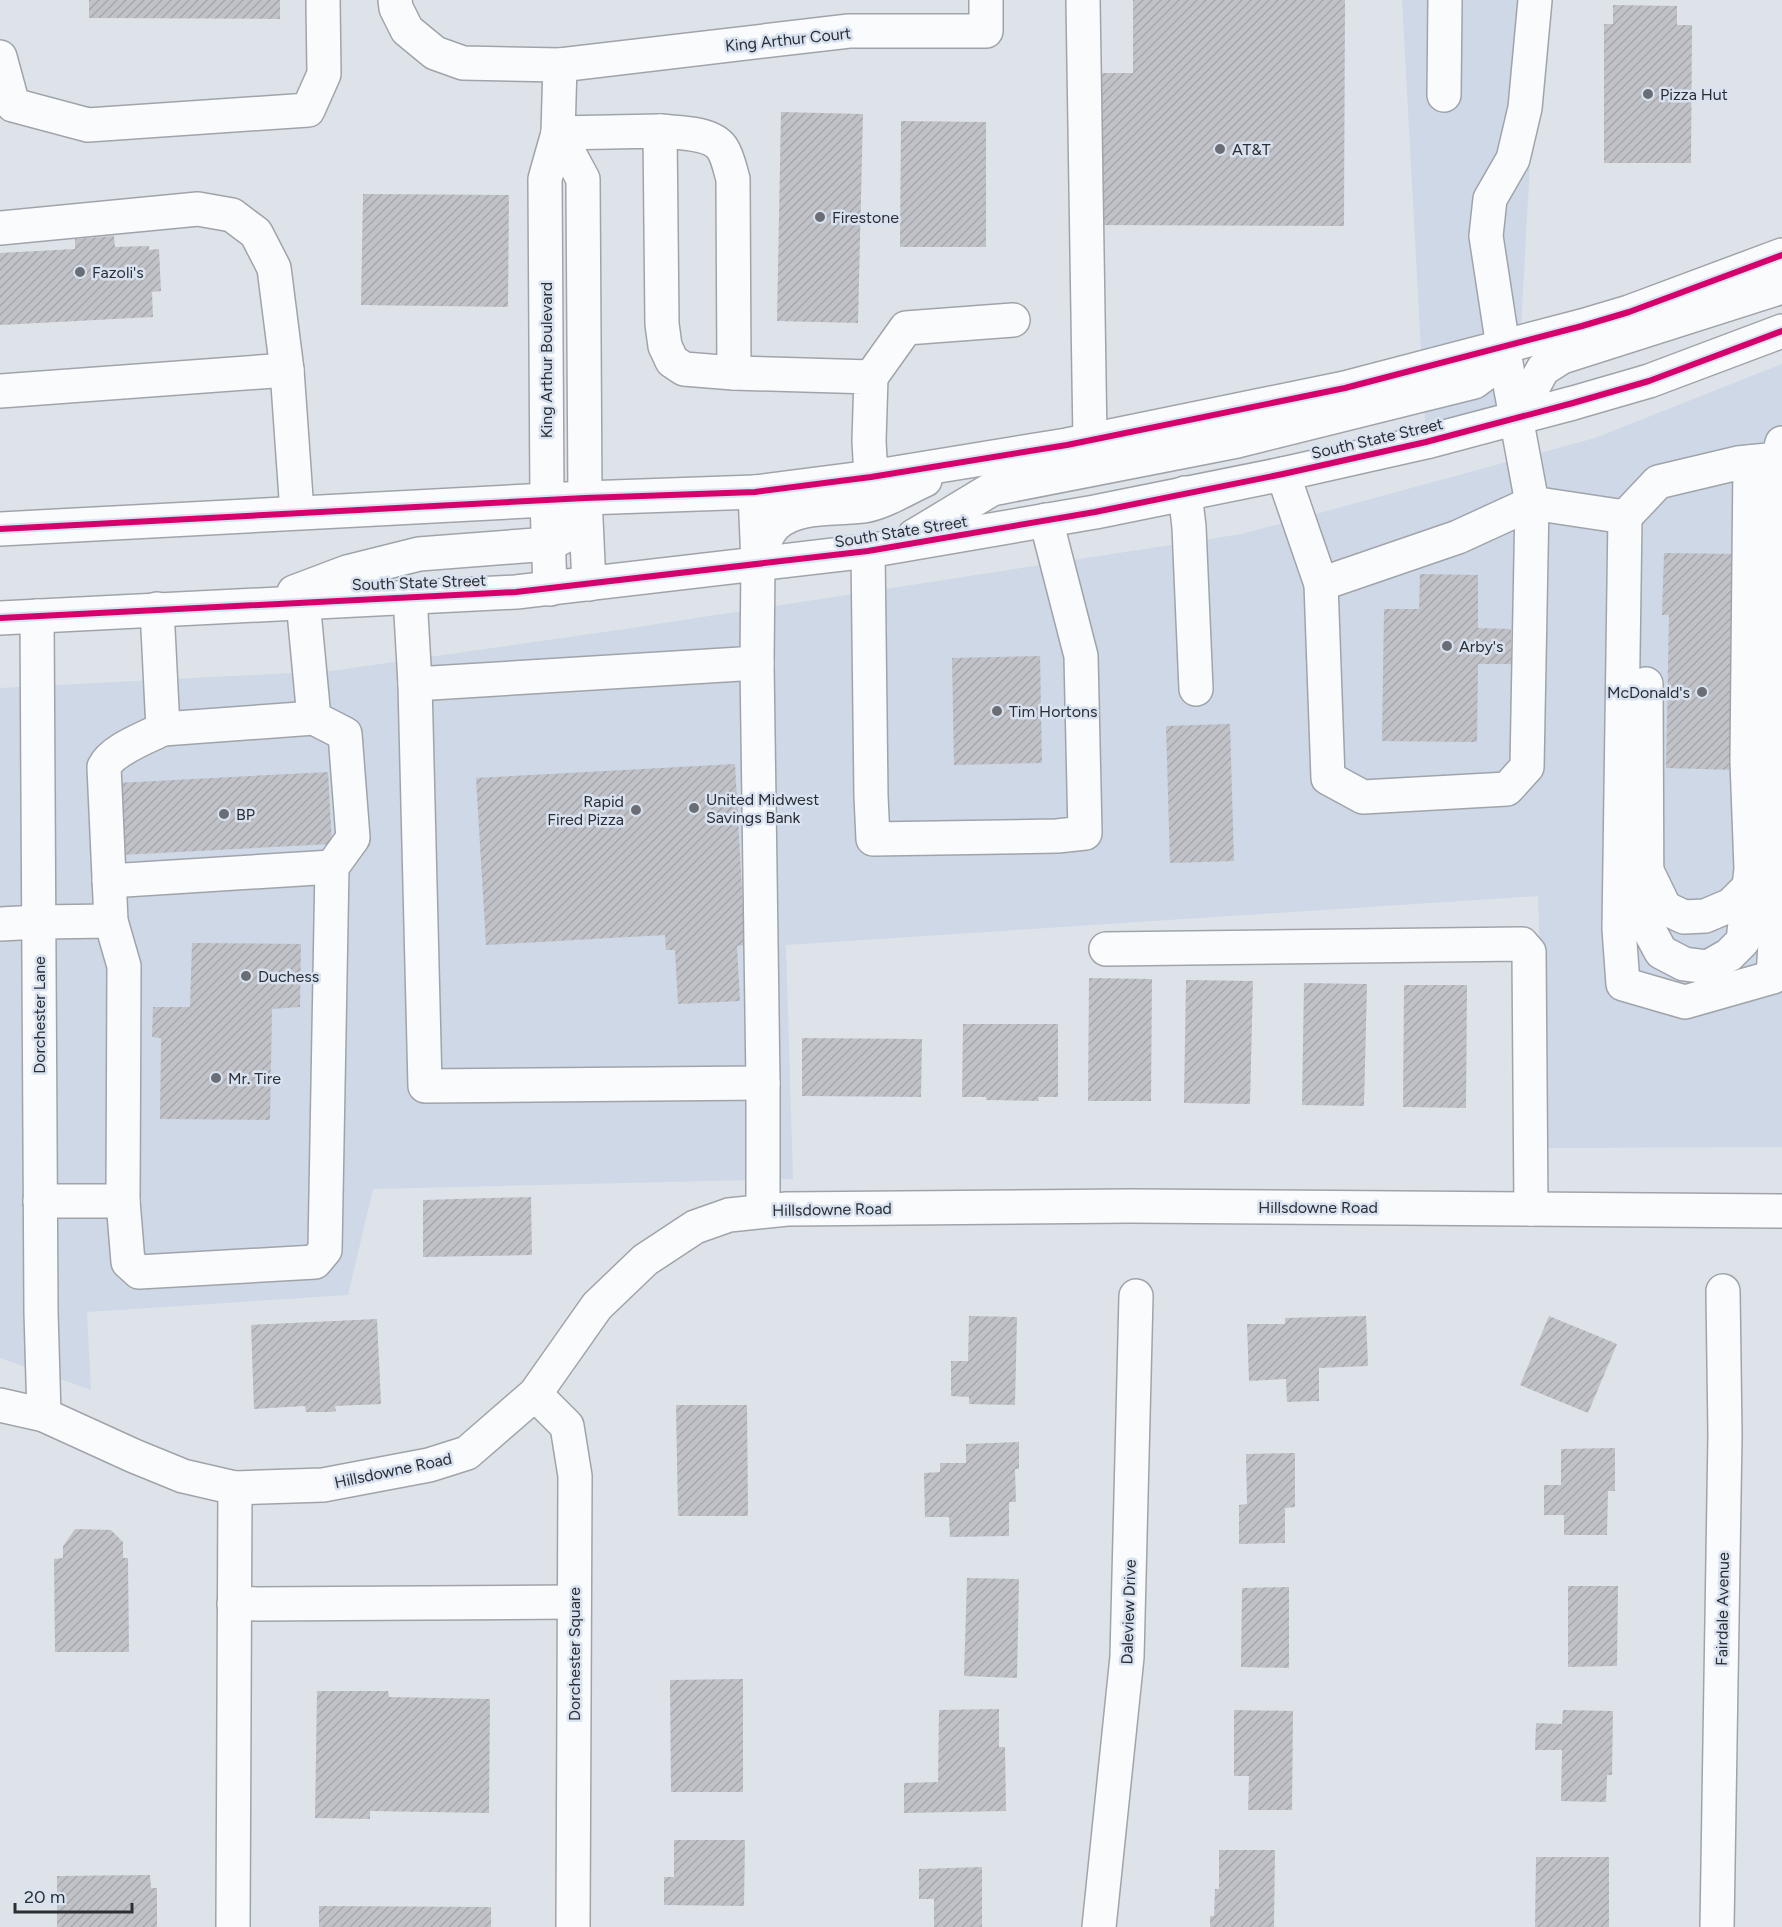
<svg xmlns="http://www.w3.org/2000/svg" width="1782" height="1927" viewBox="0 0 1782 1927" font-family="Figtree,sans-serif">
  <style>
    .built { fill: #ced8e6 }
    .building { fill: url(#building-hatch) }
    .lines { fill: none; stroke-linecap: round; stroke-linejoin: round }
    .minor-casing { stroke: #a0a4aa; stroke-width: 36 }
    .major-casing { stroke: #a0a4aa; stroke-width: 36 }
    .minor { stroke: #fafbfc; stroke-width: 33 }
    .major { stroke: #fafbfc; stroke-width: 33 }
    .cycleway-casing { stroke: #d8e2f0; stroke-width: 10 }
    .cycleway { stroke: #d6006c; stroke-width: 6 }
    .poi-dot { fill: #6a6e74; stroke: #d8e2f0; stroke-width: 2 }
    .labels { text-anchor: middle; stroke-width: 5; stroke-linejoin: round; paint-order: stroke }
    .street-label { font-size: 16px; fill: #2b2f34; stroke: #d8e2f0 }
    .poi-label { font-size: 16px; fill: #2b2f34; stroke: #d8e2f0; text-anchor: start }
  </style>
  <defs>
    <pattern id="building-hatch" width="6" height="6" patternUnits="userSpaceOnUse" patternTransform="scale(1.5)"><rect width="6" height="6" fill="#c0c2c8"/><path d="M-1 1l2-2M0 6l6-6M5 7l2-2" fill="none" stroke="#a5a7ac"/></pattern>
  </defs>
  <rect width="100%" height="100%" fill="#dee3ea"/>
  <g class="built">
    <path d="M1402,0H1539L1516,418L1426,442Z"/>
    <path d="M1782,364V1147L1546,1148L1538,896L786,945L793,1179L373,1189L348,1295L87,1312L91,1390L0,1358V688L331,671L625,629L1242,534L1595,438Z"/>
  </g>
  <g class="building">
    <path d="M89,0H280V19L89,18Z"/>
    <path d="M1133,0H1345L1344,226L1096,225L1097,73H1133Z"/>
    <path d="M1613,5L1677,6V25H1692L1691,163H1604V24H1613Z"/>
    <path d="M781,112L863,114L858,323L777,321Z"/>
    <path d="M901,121L986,122V247H900Z"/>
    <path d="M363,194L509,195L508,307L361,305Z"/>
    <path d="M114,236L115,247L149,246V250L159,249L161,291L152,292L153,317L0,325V253L75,249V239Z"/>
    <path d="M1664,553L1740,554L1736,770L1666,768L1669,615H1662Z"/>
    <path d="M1420,574L1478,575V628L1511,629V664H1478L1477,742L1382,741L1384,609H1419Z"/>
    <path d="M1040,656L1042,763L954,765L952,658Z"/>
    <path d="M1230,724L1234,861L1170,863L1166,726Z"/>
    <path d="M735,764L745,945L737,946L740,1001L678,1004L675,950H666L665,935L486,945L476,778Z"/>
    <path d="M328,772L332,844L120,855L117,783Z"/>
    <path d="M192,943L301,944L300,1007L272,1009L270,1120L160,1119L161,1038L152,1037L153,1007H190Z"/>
    <path d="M1089,978L1152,979L1151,1101H1088Z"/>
    <path d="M1186,980L1253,981L1250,1104L1184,1103Z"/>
    <path d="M1304,983L1367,984L1364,1106L1302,1105Z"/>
    <path d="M1404,985H1467L1466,1108L1403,1107Z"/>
    <path d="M963,1024H1058V1097H1038L1039,1101L986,1100V1097H962Z"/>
    <path d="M802,1038L922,1039L921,1097L802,1096Z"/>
    <path d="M531,1197L532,1255L423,1257V1200Z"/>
    <path d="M969,1316L1017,1317L1015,1405L969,1404V1397L951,1396V1361H968Z"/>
    <path d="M1366,1316L1368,1366L1319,1368V1401L1287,1402L1286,1379L1249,1381L1247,1324H1285V1318Z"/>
    <path d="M1549,1316L1617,1344L1588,1413L1520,1385Z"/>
    <path d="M377,1319L381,1404L335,1406L336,1411L331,1412H306L305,1406L254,1409L251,1325Z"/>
    <path d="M676,1405H747L748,1516H678Z"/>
    <path d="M1019,1442V1469H1015L1016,1502H1009V1536L950,1537L949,1517H925L924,1473L940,1472V1463H966V1444Z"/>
    <path d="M1615,1448V1491H1608L1607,1535H1564V1515H1544V1485H1561V1449Z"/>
    <path d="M1295,1453V1507L1285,1508V1543L1239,1544V1505L1247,1504L1246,1454Z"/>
    <path d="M75,1529L111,1530L123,1542V1558H128L129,1652H55L54,1559L63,1558V1546Z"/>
    <path d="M967,1578L1019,1579L1017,1678L964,1676Z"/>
    <path d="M1568,1586H1618L1617,1666L1568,1667Z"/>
    <path d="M1289,1587V1668L1241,1667L1242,1588Z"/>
    <path d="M743,1679V1792H671L670,1680Z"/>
    <path d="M317,1691H388L389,1697L490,1699L489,1813L370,1811V1819L315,1818Z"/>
    <path d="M999,1709V1747H1005L1006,1811L904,1813V1783L938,1782L939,1710Z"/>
    <path d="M1234,1710L1293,1711L1292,1810H1248L1249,1776H1234Z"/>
    <path d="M1563,1710L1613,1711L1612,1775H1607L1606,1802L1561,1801L1562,1750H1535L1536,1723L1562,1724Z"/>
    <path d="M674,1840H745L744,1906L664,1905V1877H674Z"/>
    <path d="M1219,1850H1275L1274,1927H1210V1916H1214L1215,1889H1219Z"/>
    <path d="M1536,1857H1609V1927H1535Z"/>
    <path d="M982,1867V1927H934V1899H919V1869Z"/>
    <path d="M150,1875L151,1888H157V1927H57V1876Z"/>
    <path d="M319,1906L491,1907V1927H319Z"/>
  </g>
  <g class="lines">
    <g class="minor-casing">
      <g id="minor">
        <path d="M395,0L396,8L407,30L435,53L463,63L560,65L849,31H986V0"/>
        <path d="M1083,0L1090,440"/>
        <path d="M0,57L13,105L88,125L308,110L324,74L323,0"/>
        <path d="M1444,95L1445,0"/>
        <path d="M660,131C678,133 711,132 722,148C728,157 730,169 733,179L734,373"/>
        <path d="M558,133L660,131L662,324L665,346L672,361L684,369L734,373L871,377L869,441L871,477"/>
        <path d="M558,133L583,179L585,498L589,584"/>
        <path d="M0,228L198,209L232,215L256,233L274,268L287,370"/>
        <path d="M871,377L906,328L1013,320"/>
        <path d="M0,391L287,370L297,512"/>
        <path d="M1778,459L1738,463L1658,482L1625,517L1619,929L1623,984L1685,1002L1773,977L1776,926L1778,459L1782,443"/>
        <path d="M1283,474L1321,584L1328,778L1363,797L1507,789L1527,767L1532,503L1503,347L1486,236L1490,199L1513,159L1525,108L1535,0"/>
        <path d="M1185,493L1189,527L1196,689"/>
        <path d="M868,551L871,796L873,839L1057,836L1085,833L1081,656L1046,520"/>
        <path d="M1321,584L1458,537L1532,503L1625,517"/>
        <path d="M550,589L547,501L545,179L558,133L560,65"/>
        <path d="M410,596L415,684L757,663L758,563L755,492"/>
        <path d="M157,609L163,729C145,738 112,750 104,767L111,921L124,966L123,1201L128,1262L139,1272L315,1262L325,1250L332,867L353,838L345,734L314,718L303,601"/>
        <path d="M37,616L41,1312L44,1415"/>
        <path d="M757,663L763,1083V1211"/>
        <path d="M415,684L425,1086L763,1083"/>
        <path d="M1646,684L1647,926L1661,952L1684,964L1708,967L1729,955L1743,941L1751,869L1747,761L1750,462"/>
        <path d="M163,729L314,718"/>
        <path d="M1648,873L1665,908L1684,917L1705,916L1731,905L1749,887"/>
        <path d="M109,881L332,867"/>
        <path d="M0,924L39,922L111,921"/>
        <path d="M1106,949L1522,944L1529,952L1531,1209"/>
        <path d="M40,1201H123"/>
        <path d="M535,1394L567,1426L575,1476L573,1927"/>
        <path d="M0,1405L44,1415L134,1456L183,1476L235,1488L323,1485L429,1465L467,1453L535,1394L597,1306L645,1260L695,1227L729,1215L787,1209L1130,1206L1782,1211"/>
        <path d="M234,1604L574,1602"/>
        <path d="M233,1927L235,1488"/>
        <path d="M1099,1927L1127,1657L1136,1296"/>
        <path d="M1717,1927L1725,1435L1723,1291"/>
      </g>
    </g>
    <g class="major-casing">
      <g id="major">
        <path d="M1516,418L1543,369L1562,357L1782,287"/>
        <path d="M0,529L585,498L755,492L871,477L1067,445L1345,388L1582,326L1629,312L1782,255"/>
        <path d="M914,536L992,489L1237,441L1474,382L1494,367L1503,347"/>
        <path d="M758,563C761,551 765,535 775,525C797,504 836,510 864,506C883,503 907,488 925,480"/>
        <path d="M294,592L347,572L419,554L549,544L565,536L585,498"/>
        <path d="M0,618L516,592L868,551L1095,512L1283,474L1426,442L1573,403L1649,381L1782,331"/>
      </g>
    </g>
    <use href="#minor" class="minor"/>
    <use href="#major" class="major"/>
    <g class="cycleway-casing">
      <g id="cycleway">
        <path d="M0,529L585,498L755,492L871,477L1067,445L1345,388L1582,326L1629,312L1782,255"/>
        <path d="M0,618L516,592L868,551L1095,512L1283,474L1426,442L1573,403L1649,381L1782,331"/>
      </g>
    </g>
    <use href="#cycleway" class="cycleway"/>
  </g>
  <g class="poi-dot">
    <circle cx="1648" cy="94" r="6"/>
    <circle cx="1220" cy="149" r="6"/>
    <circle cx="820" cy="217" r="6"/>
    <circle cx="80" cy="272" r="6"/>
    <circle cx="1447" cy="646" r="6"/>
    <circle cx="1702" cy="692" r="6"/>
    <circle cx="997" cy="711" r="6"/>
    <circle cx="694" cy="808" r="6"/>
    <circle cx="636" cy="810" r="6"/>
    <circle cx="224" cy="814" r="6"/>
    <circle cx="246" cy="976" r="6"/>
    <circle cx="216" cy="1078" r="6"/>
  </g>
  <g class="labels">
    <g class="street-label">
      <text transform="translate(788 39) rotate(-6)" y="6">King Arthur Court</text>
      <text transform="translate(546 360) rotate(-90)" y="6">King Arthur Boulevard</text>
      <text transform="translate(1377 438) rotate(-13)" y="6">South State Street</text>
      <text transform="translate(901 531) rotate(-9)" y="6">South State Street</text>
      <text transform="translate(419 582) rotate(-2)" y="6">South State Street</text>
      <text transform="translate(39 1015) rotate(-90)" y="6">Dorchester Lane</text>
      <text x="1318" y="1213">Hillsdowne Road</text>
      <text transform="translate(832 1209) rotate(-1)" y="6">Hillsdowne Road</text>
      <text transform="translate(393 1470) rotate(-12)" y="6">Hillsdowne Road</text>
      <text transform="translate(1722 1609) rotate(-89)" y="6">Fairdale Avenue</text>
      <text transform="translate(1128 1612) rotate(-88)" y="6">Daleview Drive</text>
      <text transform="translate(574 1654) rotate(-90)" y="6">Dorchester Square</text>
    </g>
    <g class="poi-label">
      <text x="1660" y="100">Pizza Hut</text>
      <text x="1232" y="155">AT&amp;T</text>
      <text x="832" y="223">Firestone</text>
      <text x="92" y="278">Fazoli's</text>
      <text x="1459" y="652">Arby's</text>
      <text x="1690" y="698" text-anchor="end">McDonald's</text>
      <text x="1009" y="717">Tim Hortons</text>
      <text x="706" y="805">United Midwest<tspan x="706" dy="18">Savings Bank</tspan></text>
      <text x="624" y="807" text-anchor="end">Rapid<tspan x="624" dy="18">Fired Pizza</tspan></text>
      <text x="236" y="820">BP</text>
      <text x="258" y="982">Duchess</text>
      <text x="228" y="1084">Mr. Tire</text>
    </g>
  </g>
  <path d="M15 1903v9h117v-9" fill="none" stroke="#2b2f34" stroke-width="3"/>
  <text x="24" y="1903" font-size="18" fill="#2b2f34" stroke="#d8e2f0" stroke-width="4.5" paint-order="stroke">20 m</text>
</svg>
